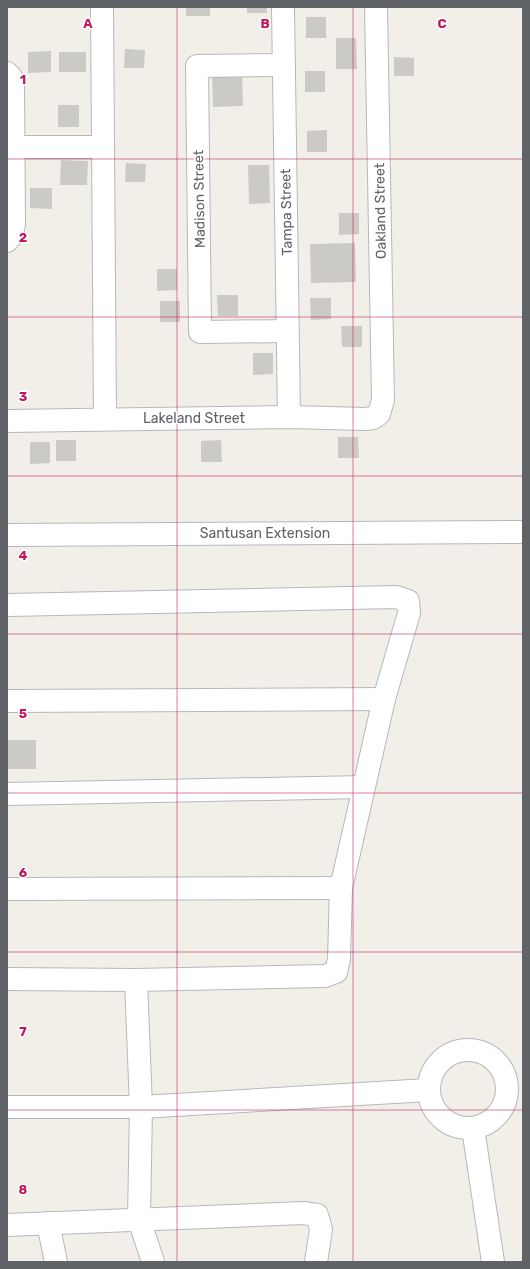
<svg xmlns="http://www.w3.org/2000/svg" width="530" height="1269" viewBox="0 0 530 1269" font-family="Rubik,sans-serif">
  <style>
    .building { fill: #cccac5 }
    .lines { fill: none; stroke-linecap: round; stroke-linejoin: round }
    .minor-casing { stroke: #b5b8bc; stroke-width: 24 }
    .tertiary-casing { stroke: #b5b8bc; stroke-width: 24 }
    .minor { stroke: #fff; stroke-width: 22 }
    .tertiary { stroke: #fff; stroke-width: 22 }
    .grid { fill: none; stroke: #c2185b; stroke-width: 1; stroke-opacity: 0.55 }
    .labels { text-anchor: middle; stroke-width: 3; stroke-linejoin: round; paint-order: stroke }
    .street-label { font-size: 14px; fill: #5f6368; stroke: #fff }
    .grid-label { font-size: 13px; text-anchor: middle; font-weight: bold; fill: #c2185b; stroke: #fff; stroke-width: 3; stroke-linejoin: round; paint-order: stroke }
  </style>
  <rect width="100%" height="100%" fill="#f1efe8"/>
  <g class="building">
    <rect x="186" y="7" width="24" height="9"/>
    <rect x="247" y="7" width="20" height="6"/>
    <rect x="306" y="17" width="20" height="21"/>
    <path d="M336,38H356L357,69H336Z"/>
    <path d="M125,49L145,50L144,68H124Z"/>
    <path d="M51,51V72L28,73V52Z"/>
    <rect x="59" y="52" width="27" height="20"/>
    <path d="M394,57L414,58V76H394Z"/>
    <rect x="305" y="71" width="20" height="21"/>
    <path d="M242,72L243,106L213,107L212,73Z"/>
    <rect x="58" y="105" width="21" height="22"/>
    <path d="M327,130V152H307V131Z"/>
    <path d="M61,160L88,161L87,185H60Z"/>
    <path d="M126,163L146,164L145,182H125Z"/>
    <path d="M248,165H269L270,203L249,204Z"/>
    <path d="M30,188H52V209L30,208Z"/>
    <path d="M339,213H359V234L339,235Z"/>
    <path d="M355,243L356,282L311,283L310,244Z"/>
    <path d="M157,269H177V290L157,291Z"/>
    <path d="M217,295H238V316H218Z"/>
    <path d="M310,298H331V319L311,320Z"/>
    <rect x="160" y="301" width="20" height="21"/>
    <path d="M341,326H362V347H342Z"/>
    <path d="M253,353H273V374L253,375Z"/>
    <path d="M338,437H358L359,458H338Z"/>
    <rect x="56" y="440" width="20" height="21"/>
    <path d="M221,440L222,462H201V441Z"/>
    <path d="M30,442H50V463L30,464Z"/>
    <path d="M8,740H36V769H7Z"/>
  </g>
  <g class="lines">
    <g class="minor-casing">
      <g id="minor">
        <path d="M102,7L105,418"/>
        <path d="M283,7L289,417"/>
        <path d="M284,65L197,66L200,332L287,331"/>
        <path d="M7,73L11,77L13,85L14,224L12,235L7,241"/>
        <path d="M13,147H103"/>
        <path d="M7,421L289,417L365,419L373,418L379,414L383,400L376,7"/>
        <path d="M7,605L396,597L408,601L409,613L384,699L341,888L339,959L336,972L325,976L136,980L7,979"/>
        <path d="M7,701L384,699"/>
        <path d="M7,794L364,787"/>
        <path d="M7,889L341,888"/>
        <path d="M136,980L141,1107L139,1219L153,1262"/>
        <circle cx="468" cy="1089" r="39"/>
        <path d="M7,1107H141L428,1090"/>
        <path d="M473,1128L493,1262"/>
        <path d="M48,1223L56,1262"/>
        <path d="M7,1225L303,1213L317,1215L321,1229L316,1262"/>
      </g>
    </g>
    <g class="tertiary-casing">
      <path id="tertiary" d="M7,535L523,532"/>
    </g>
    <use href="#minor" class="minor"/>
    <use href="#tertiary" class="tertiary"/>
  </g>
  <path class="grid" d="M177,7V1262M353,7V1262M7,159H523M7,317H523M7,476H523M7,634H523M7,793H523M7,952H523M7,1110H523"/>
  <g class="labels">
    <g class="street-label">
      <text transform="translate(199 199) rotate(-91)" y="5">Madison Street</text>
      <text transform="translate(380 211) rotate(-91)" y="5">Oakland Street</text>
      <text transform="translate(286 212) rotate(-91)" y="5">Tampa Street</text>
      <text x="194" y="423">Lakeland Street</text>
      <text x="265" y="538">Santusan Extension</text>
    </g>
  </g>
  <g class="grid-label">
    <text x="88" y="28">A</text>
    <text x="265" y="28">B</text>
    <text x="442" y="28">C</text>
    <text x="23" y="84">1</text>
    <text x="23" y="242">2</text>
    <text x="23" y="401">3</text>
    <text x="23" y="560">4</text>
    <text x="23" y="718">5</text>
    <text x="23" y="877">6</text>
    <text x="23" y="1036">7</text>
    <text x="23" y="1194">8</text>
  </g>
  <rect width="530" height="1269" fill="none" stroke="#5f6368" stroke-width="16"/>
</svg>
